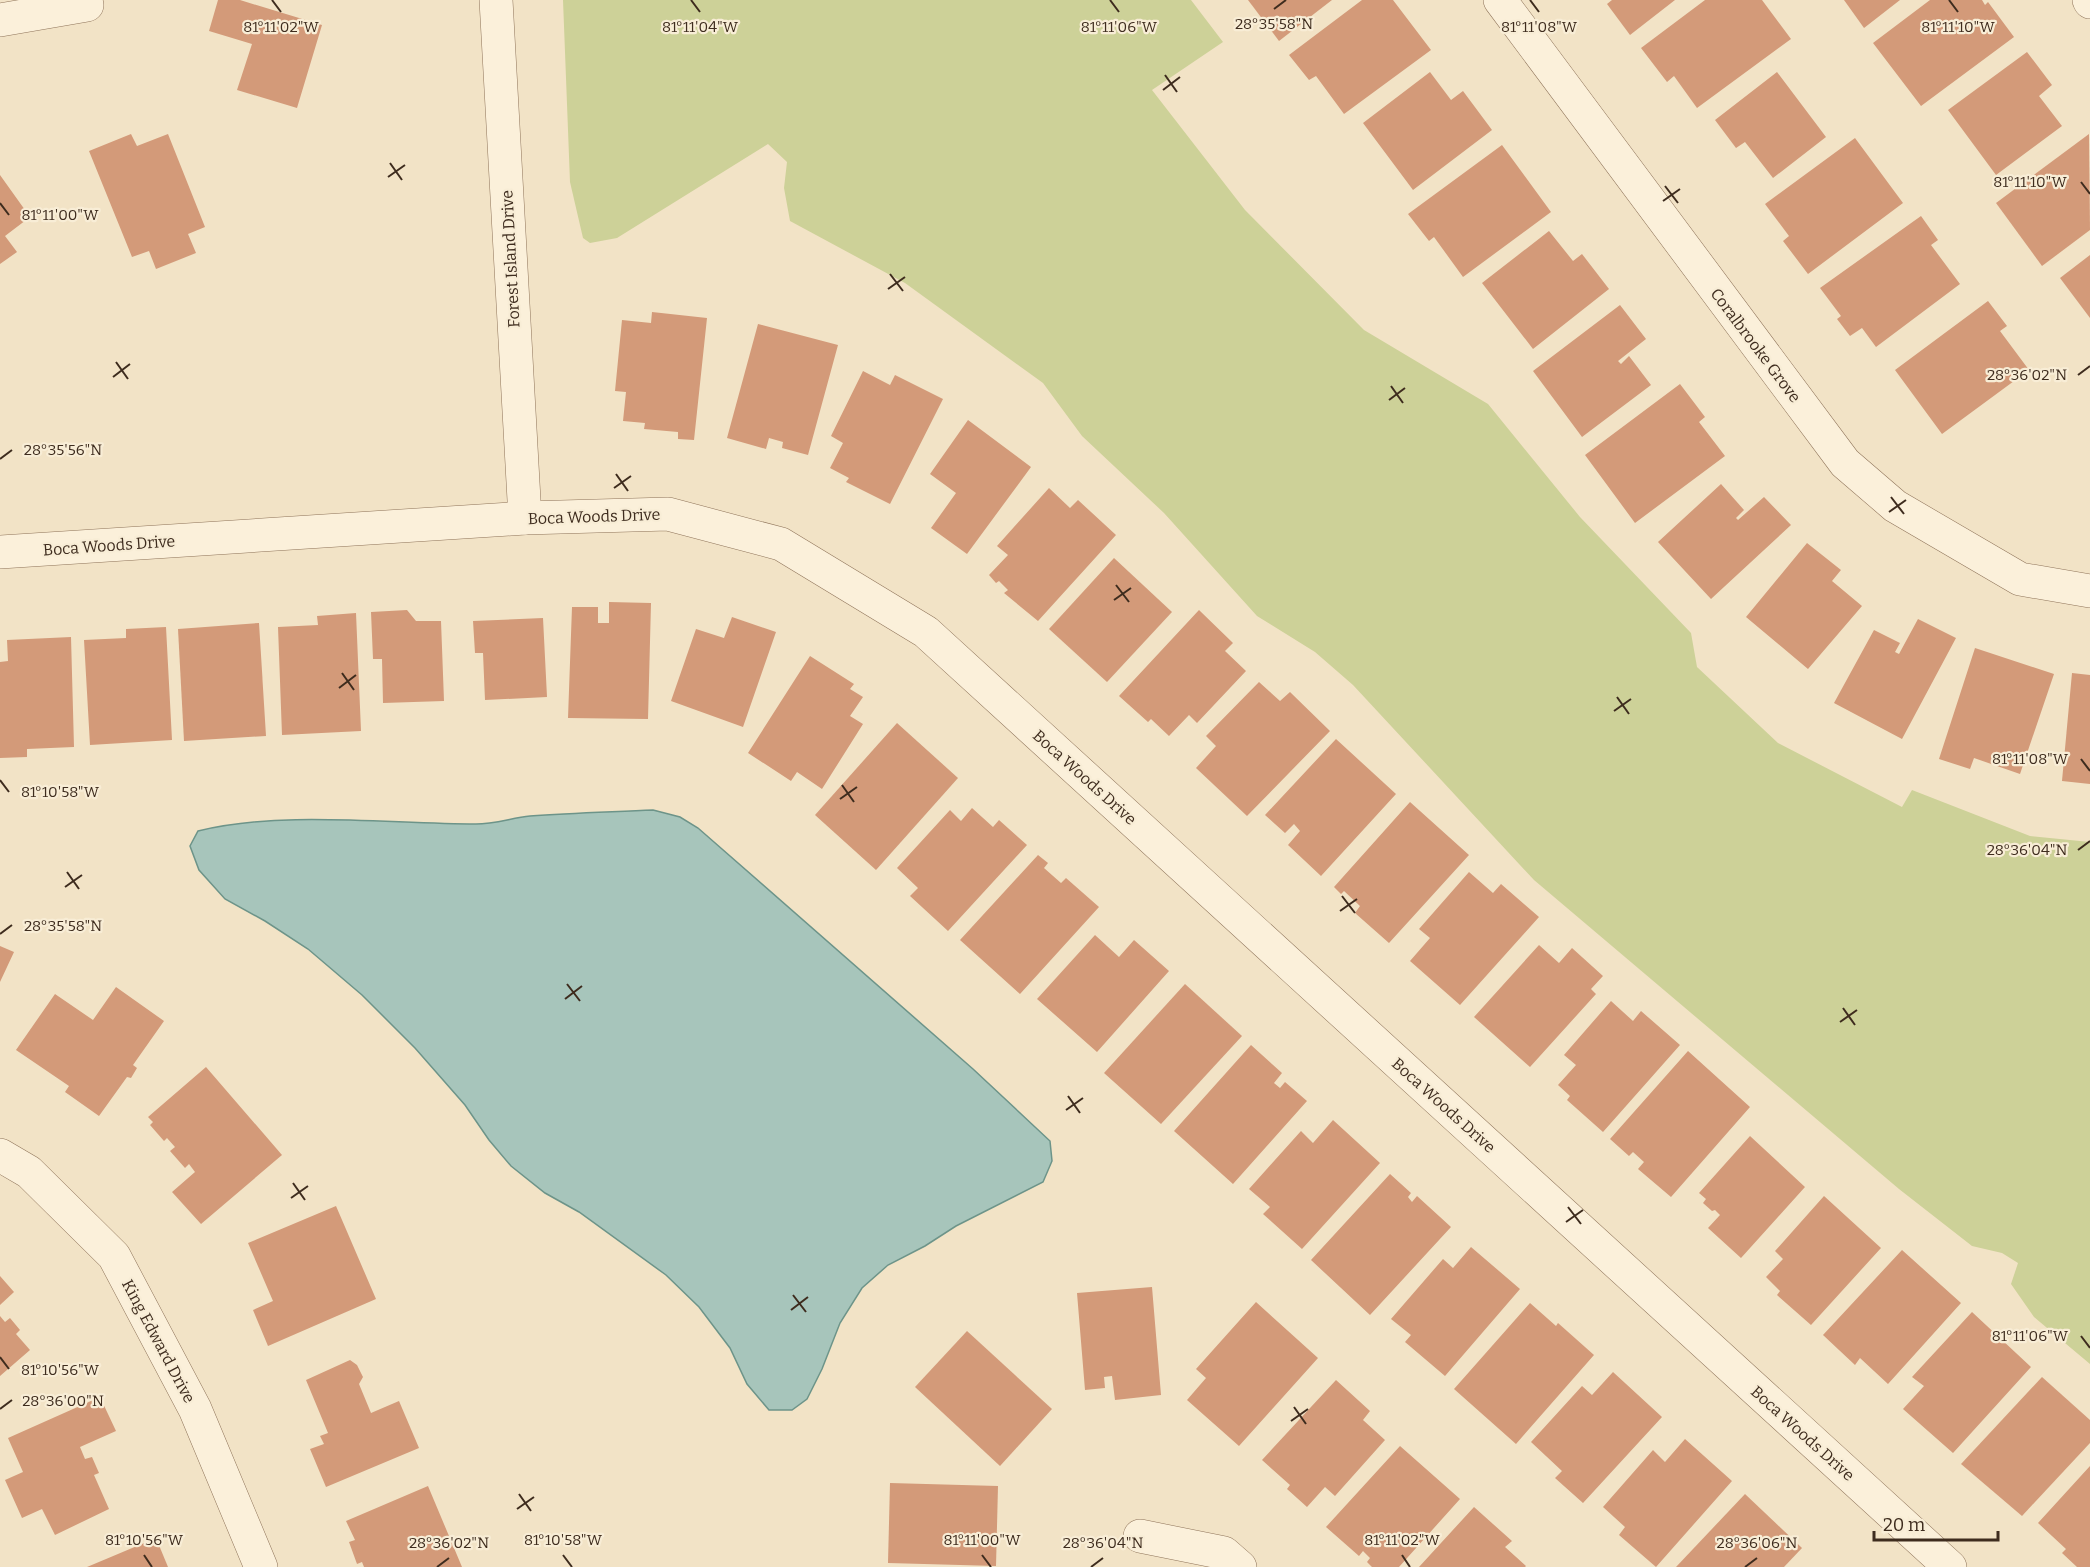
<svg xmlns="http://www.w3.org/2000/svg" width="2090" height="1567" viewBox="0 0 2090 1567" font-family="Bitter,serif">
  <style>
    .green { fill: #cdd198 }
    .water { fill: #a7c5bb; stroke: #6d9489; stroke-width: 1.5 }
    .building { fill: #d39a79 }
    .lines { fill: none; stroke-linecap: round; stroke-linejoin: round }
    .street-casing { stroke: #8f745a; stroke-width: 34 }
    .street { stroke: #fbf0da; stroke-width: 33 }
    .ticks { fill: none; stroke: #3e2c1e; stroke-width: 2 }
    .labels { text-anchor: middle; stroke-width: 4.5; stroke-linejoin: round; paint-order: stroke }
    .street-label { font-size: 16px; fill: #3e2c1e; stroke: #f8edd6 }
    .ticks-label { font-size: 15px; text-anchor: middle; fill: #3e2c1e; stroke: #f8edd6; stroke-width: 4.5; stroke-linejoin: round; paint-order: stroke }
  </style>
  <rect width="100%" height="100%" fill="#f2e3c6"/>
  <path class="green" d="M563,0H1191L1223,42L1152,90L1245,210L1364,330L1488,404L1580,517L1691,633L1697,667L1778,743L1902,807L1912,790L2030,836L2090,842V1364L2034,1317L2011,1284L2018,1263L2002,1253L1972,1246L1899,1189L1534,880L1353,685L1315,652L1257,616L1164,513L1082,436L1043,383L905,283L790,221L784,188L787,162L768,144L617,238L590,243L583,238L570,182Z"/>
  <path class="water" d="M653,810L680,817L698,828L973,1069L1050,1141L1052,1161L1043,1182L956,1226L925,1246L888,1265L862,1288L840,1323L822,1369L807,1399L792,1410H769L747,1384L730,1348L699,1307L666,1275L579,1212L545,1193L511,1166L489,1140L465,1105L415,1048L362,995L308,949L265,921L225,899L199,870L190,846L198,831C283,810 388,824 476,824C494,824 512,818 530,816C571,813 612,812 653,810Z"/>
  <g class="building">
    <path d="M218,0H240L322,25L297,108L237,90L252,44L209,31Z"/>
    <path d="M1248,0H1332L1279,41Z"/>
    <path d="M1362,0H1393L1431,50L1344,114L1316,76L1309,80L1289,55Z"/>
    <path d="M1612,0H1675L1630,35L1607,4Z"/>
    <path d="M1705,0H1762L1791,39L1697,108L1674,76L1667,82L1641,48Z"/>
    <path d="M1844,0H1900L1864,28Z"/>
    <path d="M1930,0H1982L1985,5L1988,2L2014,37L1921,106L1873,43Z"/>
    <path d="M2027,52L2052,85L2039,96L2062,126L1996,175L1948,110Z"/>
    <path d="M1430,72L1451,100L1463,91L1492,130L1413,190L1363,123Z"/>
    <path d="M1777,72L1826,137L1773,178L1745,142L1736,148L1715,120Z"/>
    <path d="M131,134L137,146L168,134L205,227L188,234L196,253L156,269L149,251L132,257L89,151Z"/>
    <path d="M2089,134L2090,230L2042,266L1996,203Z"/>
    <path d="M1855,138L1903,203L1808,274L1783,241L1789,236L1765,204Z"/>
    <path d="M1502,145L1551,212L1463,277L1434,237L1429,241L1408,214Z"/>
    <path d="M0,175L30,217L5,236L17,252L0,264Z"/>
    <path d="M1921,216L1938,240L1931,245L1960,284L1876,347L1862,328L1850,336L1837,319L1841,316L1820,288Z"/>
    <path d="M1549,231L1573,261L1582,254L1609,289L1533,349L1482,283Z"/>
    <path d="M2090,255V318L2060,278Z"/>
    <path d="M1988,301L2007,326L2000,331L2029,370L1942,434L1895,370Z"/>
    <path d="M1620,305L1646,339L1618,361L1621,364L1629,356L1651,385L1582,437L1533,371Z"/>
    <path d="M652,312L707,318L694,440L678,439V432L644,429L645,423L623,421L626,392L615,391L622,320L651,323Z"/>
    <path d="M758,324L838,345L808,455L782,448L783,442L769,438L766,449L727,438Z"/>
    <path d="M863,371L890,385L895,375L943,399L890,504L846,482L849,478L830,468L843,443L831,436Z"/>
    <path d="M1680,384L1705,417L1699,422L1725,456L1635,523L1585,455Z"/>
    <path d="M968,420L1031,467L967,554L931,528L956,493L930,474Z"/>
    <path d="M1721,484L1744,510L1736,518L1738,520L1764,497L1791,525L1711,599L1658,542Z"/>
    <path d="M1049,488L1070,508L1078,500L1116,535L1038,621L1004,593L1008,590L999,581L996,583L989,575L1008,555L997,546Z"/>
    <path d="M1807,543L1841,570L1832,581L1862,606L1808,669L1746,617Z"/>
    <path d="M1114,558L1172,612L1107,682L1049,629Z"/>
    <path d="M609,602L651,603L648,719L568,718L572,607H598V623H609Z"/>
    <path d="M407,610L416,621H441L444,701L383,703L382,659H373L371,612Z"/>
    <path d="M1199,610L1233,643L1225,651L1246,671L1197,723L1189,715L1169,736L1151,719L1148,722L1119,696Z"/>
    <path d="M356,613L361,731L282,735L278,627L318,625L317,616Z"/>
    <path d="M732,617L776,632L743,727L671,701L696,629L724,638Z"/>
    <path d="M543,618L547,697L485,700L483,653H475L473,621Z"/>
    <path d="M1918,619L1956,638L1902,739L1834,703L1874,630L1900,643L1895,652L1899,654Z"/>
    <path d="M259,623L266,736L184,741L178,629Z"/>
    <path d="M166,627L172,740L90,745L84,640L126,638V629Z"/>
    <path d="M71,637L74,747L27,749V757L0,758V662L8,661L7,640Z"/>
    <path d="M1975,648L2054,674L2020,774L1974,758L1970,769L1939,759Z"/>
    <path d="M810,656L854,684L850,689L863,697L850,716L863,724L822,789L797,772L791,781L748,753Z"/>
    <path d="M2072,673L2090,675V784L2062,781Z"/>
    <path d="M1259,682L1280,701L1290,692L1330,731L1247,816L1196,768L1216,746L1206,736Z"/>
    <path d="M897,723L958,778L876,870L815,815Z"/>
    <path d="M1336,739L1396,794L1321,876L1288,845L1300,831L1294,824L1285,833L1265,815Z"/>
    <path d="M1410,802L1469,855L1389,943L1355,913L1360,906L1344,891L1341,894L1334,887Z"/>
    <path d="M972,808L993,827L999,820L1027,845L948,931L910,896L918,888L897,868L950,810L961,821Z"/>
    <path d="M1038,855L1048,863L1044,868L1061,883L1066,878L1099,907L1020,994L960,940Z"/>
    <path d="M1469,872L1493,893L1501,884L1539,917L1460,1005L1410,961L1430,938L1419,929Z"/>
    <path d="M1095,935L1119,957L1134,940L1169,971L1097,1052L1037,999Z"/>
    <path d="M1539,945L1559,963L1572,948L1603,976L1591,989L1596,994L1530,1067L1474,1017Z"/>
    <path d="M0,946L14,952L0,982Z"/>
    <path d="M1185,984L1242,1036L1161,1124L1104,1073Z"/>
    <path d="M116,987L164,1021L133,1065L137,1068L131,1078L127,1077L99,1116L65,1092L69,1086L16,1050L55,994L93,1020Z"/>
    <path d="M1611,1001L1633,1021L1641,1011L1680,1045L1603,1132L1567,1100L1570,1096L1558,1085L1576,1065L1564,1055Z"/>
    <path d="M1251,1045L1282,1073L1274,1083L1280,1088L1285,1082L1307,1101L1233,1184L1174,1131Z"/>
    <path d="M1688,1051L1750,1107L1671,1197L1638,1169L1644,1162L1633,1152L1629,1156L1610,1139Z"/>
    <path d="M206,1067L282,1155L201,1224L172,1192L195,1172L189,1164L185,1168L170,1151L175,1147L167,1138L164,1141L150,1125L153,1122L148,1117Z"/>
    <path d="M1333,1120L1380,1163L1302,1249L1263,1214L1270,1207L1249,1189L1301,1131L1313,1143Z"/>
    <path d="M1750,1136L1805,1187L1741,1258L1708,1228L1720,1215L1715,1210L1712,1211L1703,1203L1706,1199L1699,1193Z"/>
    <path d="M1390,1174L1411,1193L1408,1197L1412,1202L1417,1196L1451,1227L1370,1315L1311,1260Z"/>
    <path d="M1824,1196L1881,1248L1811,1325L1777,1295L1780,1291L1766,1277L1783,1259L1775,1251Z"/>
    <path d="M336,1206L376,1299L268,1346L253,1310L273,1301L248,1243Z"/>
    <path d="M1471,1247L1520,1289L1445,1376L1405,1342L1411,1335L1391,1319L1443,1259L1453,1268Z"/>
    <path d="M1902,1250L1961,1303L1888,1384L1860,1358L1855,1365L1823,1335Z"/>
    <path d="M0,1276L14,1292L0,1305Z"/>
    <path d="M1152,1287L1161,1395L1115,1400L1112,1376L1104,1377L1105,1388L1085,1390L1077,1293Z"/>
    <path d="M1256,1302L1318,1358L1239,1446L1187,1400L1206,1378L1196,1369Z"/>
    <path d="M1530,1303L1556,1326L1558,1323L1594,1355L1516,1444L1454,1389Z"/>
    <path d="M1972,1312L2031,1367L1953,1453L1903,1409L1924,1386L1912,1377Z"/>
    <path d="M0,1316L5,1322L10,1318L20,1330L16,1334L30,1350L0,1376Z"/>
    <path d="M967,1331L1052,1409L1000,1466L915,1387Z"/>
    <path d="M350,1360L357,1365L363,1377L359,1384L371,1413L399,1401L419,1448L326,1487L310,1449L324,1444L320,1436L328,1433L306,1380Z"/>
    <path d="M1613,1372L1662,1417L1583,1503L1555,1478L1562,1471L1531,1442L1582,1386L1592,1395Z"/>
    <path d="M2042,1377L2090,1420V1443L2022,1516L1961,1464Z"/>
    <path d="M1336,1380L1370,1411L1363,1420L1385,1440L1335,1496L1325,1487L1307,1507L1287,1489L1290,1485L1262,1460Z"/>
    <path d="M100,1397L116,1431L80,1447L85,1459L92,1457L99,1473L94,1475L109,1509L55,1535L42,1509L22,1518L5,1480L23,1472L8,1438Z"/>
    <path d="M1685,1439L1732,1481L1656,1567L1619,1535L1625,1527L1603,1507L1653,1450L1665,1462Z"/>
    <path d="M1400,1446L1460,1499L1399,1567H1372L1367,1562L1370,1558L1363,1551L1359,1556L1326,1527Z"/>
    <path d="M2090,1466V1567H2077L2062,1553L2066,1549L2038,1523Z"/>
    <path d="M890,1483L998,1486L996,1566L888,1563Z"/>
    <path d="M428,1486L462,1567H364L362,1562L357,1564L349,1542L355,1540L346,1521Z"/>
    <path d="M1745,1494L1802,1548L1784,1567H1676Z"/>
    <path d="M1474,1507L1512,1541L1505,1547L1526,1566L1525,1567H1419Z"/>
    <path d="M156,1538L168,1567H87Z"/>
  </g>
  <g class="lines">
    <g class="street-casing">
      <g id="street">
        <path d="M496,0L525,518"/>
        <path d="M1500,0L1845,463L1895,506L2020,579L2090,591"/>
        <path d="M2089,0L2090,2"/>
        <path d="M0,20L87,5"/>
        <path d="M0,552L525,518L668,514L781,544L926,632L1950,1567"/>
        <path d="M0,1155L29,1172L114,1256L195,1409L261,1567"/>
        <path d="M1140,1536L1224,1553L1240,1567"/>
      </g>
    </g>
    <use href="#street" class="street"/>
  </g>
  <path class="ticks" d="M272,0L281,12M691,0L700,12M1110,0L1119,12M1530,0L1539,12M1949,0L1958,12M1274,9L1286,0M1165,75L1177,92M1163,90L1180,77M390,163L402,180M388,177L405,165M2081,182L2090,194M1665,186L1678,203M1663,201L1680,189M0,203L9,215M890,274L903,291M888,289L905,277M116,362L128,379M2078,375L2090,366M113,377L130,364M1391,386L1403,403M1389,400L1405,388M0,459L12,450M616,474L628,491M614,488L631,476M1891,497L1904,514M1889,512L1906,500M1116,585L1129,602M1114,600L1131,588M342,673L354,690M339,688L356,675M1617,697L1629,714M1614,711L1631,699M2081,759L2090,771M0,780L9,792M842,785L854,802M840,799L857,787M2078,850L2090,841M67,872L79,889M65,887L82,875M1342,896L1355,913M1340,911L1357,899M0,934L12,925M567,984L580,1001M565,999L582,986M1843,1008L1855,1025M1840,1022L1857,1010M1068,1096L1080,1113M1066,1110L1083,1098M293,1183L305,1200M291,1198L308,1186M1568,1207L1581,1224M1566,1222L1583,1210M793,1295L806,1312M791,1310L808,1297M2081,1336L2090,1348M0,1357L9,1369M1294,1407L1306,1424M0,1409L12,1400M1291,1421L1308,1409M519,1494L531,1511M517,1509L534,1497M144,1555L152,1567M563,1555L572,1567M982,1555L991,1567M1402,1555L1410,1567M437,1567L449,1558M1091,1567L1103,1558M1745,1567L1757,1558"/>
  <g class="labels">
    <g class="street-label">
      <text transform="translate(510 259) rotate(-93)" y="6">Forest Island Drive</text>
      <text transform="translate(1756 345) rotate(53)" y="6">Coralbrooke Grove</text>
      <text transform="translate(594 516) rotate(-2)" y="6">Boca Woods Drive</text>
      <text transform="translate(109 545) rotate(-4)" y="6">Boca Woods Drive</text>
      <text transform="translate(1085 777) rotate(42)" y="6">Boca Woods Drive</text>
      <text transform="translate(1444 1105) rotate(42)" y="6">Boca Woods Drive</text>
      <text transform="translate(159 1341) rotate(62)" y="6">King Edward Drive</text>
      <text transform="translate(1803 1433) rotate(42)" y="6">Boca Woods Drive</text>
    </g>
  </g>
  <g class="ticks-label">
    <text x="1274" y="29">28°35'58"N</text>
    <text x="281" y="32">81°11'02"W</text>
    <text x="700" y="32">81°11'04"W</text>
    <text x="1119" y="32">81°11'06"W</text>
    <text x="1539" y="32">81°11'08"W</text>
    <text x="1958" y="32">81°11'10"W</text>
    <text x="2030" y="187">81°11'10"W</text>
    <text x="60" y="220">81°11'00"W</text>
    <text x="2027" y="380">28°36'02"N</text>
    <text x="63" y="455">28°35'56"N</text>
    <text x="2030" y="764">81°11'08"W</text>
    <text x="60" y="797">81°10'58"W</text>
    <text x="2027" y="855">28°36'04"N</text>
    <text x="63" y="931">28°35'58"N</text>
    <text x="2030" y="1341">81°11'06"W</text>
    <text x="60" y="1375">81°10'56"W</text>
    <text x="63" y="1406">28°36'00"N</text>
    <text x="144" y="1545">81°10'56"W</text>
    <text x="563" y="1545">81°10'58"W</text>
    <text x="982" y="1545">81°11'00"W</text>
    <text x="1402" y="1545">81°11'02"W</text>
    <text x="449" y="1548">28°36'02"N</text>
    <text x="1103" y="1548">28°36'04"N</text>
    <text x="1757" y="1548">28°36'06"N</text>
  </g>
  <path d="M1874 1531v9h124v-9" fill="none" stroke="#3e2c1e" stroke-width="3"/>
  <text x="1883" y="1531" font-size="18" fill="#3e2c1e" stroke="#f8edd6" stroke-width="4.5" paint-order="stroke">20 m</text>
</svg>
